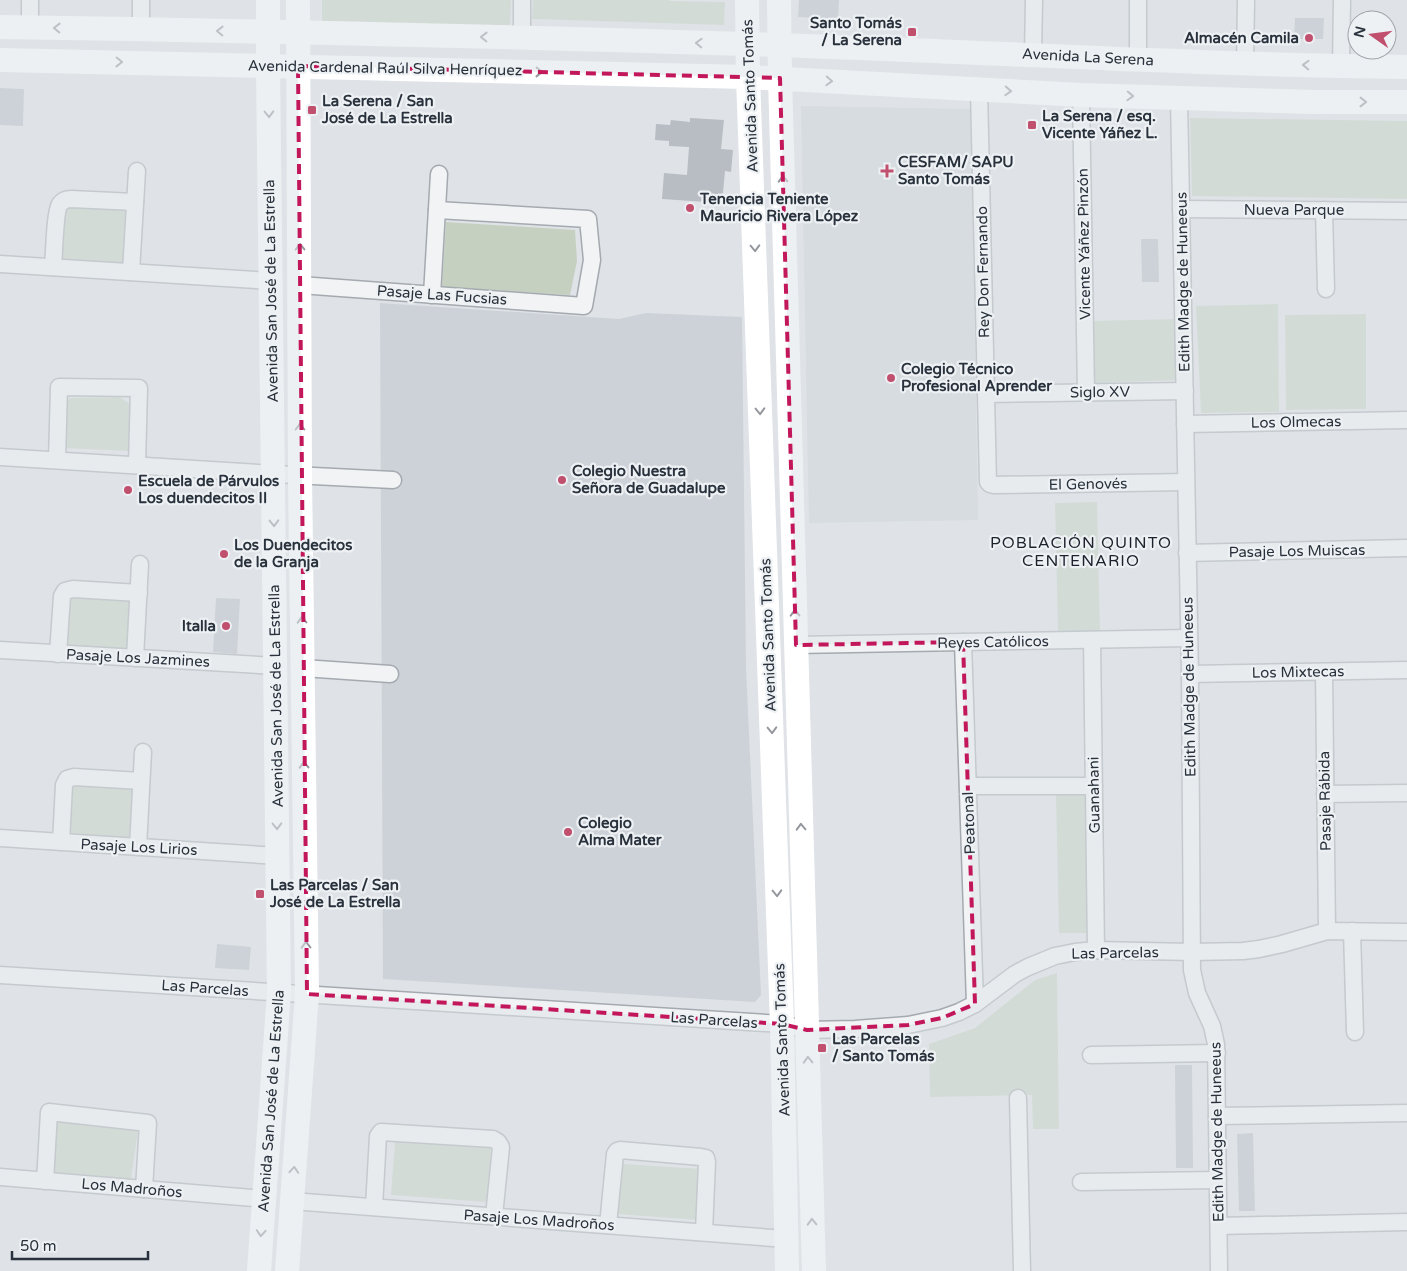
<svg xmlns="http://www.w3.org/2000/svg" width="1407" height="1271" viewBox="0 0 1407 1271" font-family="'Varela Round',sans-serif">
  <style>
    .built { fill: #cdd2d8 }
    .green { fill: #c6d0c1 }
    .building { fill: #b7bdc3 }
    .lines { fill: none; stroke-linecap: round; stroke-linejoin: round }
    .street-casing { stroke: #a5aab0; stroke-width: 19 }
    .street { stroke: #f1f3f5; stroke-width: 16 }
    .secondary { stroke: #fff; stroke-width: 24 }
    .oneway { stroke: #94989e }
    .marked { fill: none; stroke: #c2185b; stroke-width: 4; stroke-dasharray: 10 6; stroke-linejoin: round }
    .poi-dot { fill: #c0506e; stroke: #eef1f4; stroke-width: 2 }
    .labels { text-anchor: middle; stroke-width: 4.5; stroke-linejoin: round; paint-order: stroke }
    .poi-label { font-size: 15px; font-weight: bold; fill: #29323c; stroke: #eef1f4; text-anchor: start }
    .street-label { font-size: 15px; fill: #29323c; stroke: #eef1f4 }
    .neighbourhood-label { font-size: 16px; letter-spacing: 1px; fill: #1c232d; stroke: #eef1f4 }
  </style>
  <rect width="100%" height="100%" fill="#dfe3e7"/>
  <g class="built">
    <path d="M801,106L971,109L978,520L809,523Z"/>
    <path d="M380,303L619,319L646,313L742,317L746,668L761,995L755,1002L383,979Z"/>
  </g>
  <g class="green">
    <path d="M322,0H511L510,27L322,23Z"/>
    <path d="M533,0H669V1L725,2L724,25L532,19Z"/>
    <path d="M1190,118L1407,121V199L1192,196Z"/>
    <path d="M69,203L124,206L131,212L125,264L63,261L59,256L63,208Z"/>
    <path d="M446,222L575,230L577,261L570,295L442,287Z"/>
    <path d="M1278,304L1279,412L1201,413L1196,306Z"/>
    <path d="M1366,314V409L1286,410L1285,315Z"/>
    <path d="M1178,319L1179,380L1092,383L1091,321Z"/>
    <path d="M120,397L131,405L129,451L62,448L63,405L70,398Z"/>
    <path d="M1097,502L1100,631L1058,632L1055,503Z"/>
    <path d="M71,592L127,597L133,602L130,647L124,653L69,650L65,644L67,597Z"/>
    <path d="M75,781L124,783L134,791L133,833L128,840L74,836L67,829L69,786Z"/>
    <path d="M1088,794L1091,933H1059L1056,795Z"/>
    <path d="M1057,973L1059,1129H1033L1032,1095L930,1097L929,1044L975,1028L1035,980Z"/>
    <path d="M52,1119L128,1121L138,1131L131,1178L123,1184L49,1174Z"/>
    <path d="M395,1141L491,1148L487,1202L391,1195Z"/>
    <path d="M622,1164L702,1169L698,1220L618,1214Z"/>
  </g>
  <g class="building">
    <path d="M799,0H839L838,19L798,17Z"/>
    <path d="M1295,18H1324L1323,39H1294Z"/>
    <path d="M0,88L24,89L23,126L0,125Z"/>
    <path d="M690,118L724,120L721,149L733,150L731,172L725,171L722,203L662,199L664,173L687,175L689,147L669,146V141L655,140L656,124L670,125L671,120L690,122Z"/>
    <path d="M1141,239H1158L1159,282H1142Z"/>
    <path d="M216,598L240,599L237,654L213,652Z"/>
    <path d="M217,944L251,947L249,970L215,968Z"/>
    <path d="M1175,1065H1192L1193,1168H1176Z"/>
    <path d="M1253,1133L1255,1211H1239L1237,1134Z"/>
  </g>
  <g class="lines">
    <g class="street-casing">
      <g id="street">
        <path d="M141,0V29"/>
        <path d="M522,0V38"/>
        <path d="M30,27V0"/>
        <path d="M1033,55L1034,0"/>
        <path d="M1138,60V0"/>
        <path d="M1245,64L1246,0"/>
        <path d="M1341,66L1342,0"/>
        <path d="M979,90L988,482L990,484L994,485L1186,482"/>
        <path d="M1081,95L1086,393"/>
        <path d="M1179,98L1190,674L1192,970L1197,993L1212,1026L1216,1044L1219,1271"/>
        <path d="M1181,209L1407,211"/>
        <path d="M1324,210L1326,289"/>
        <path d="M0,264L271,281"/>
        <path d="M53,267C54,256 55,210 60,204C63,200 66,199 71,199L135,202"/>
        <path d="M131,272L137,171"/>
        <path d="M300,285L584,306L592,260L588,219L437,210"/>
        <path d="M432,295L439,174"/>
        <path d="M986,394L1185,391"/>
        <path d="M1185,424L1407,420"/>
        <path d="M0,457L274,474L393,480"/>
        <path d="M57,460L59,387L139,388L137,465"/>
        <path d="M1187,553L1407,548"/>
        <path d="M1092,640L1096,950"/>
        <path d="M963,642L975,1004"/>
        <path d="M796,645L1189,638"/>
        <path d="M0,650L276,666"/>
        <path d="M58,654L62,596L65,591L73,589L139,593"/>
        <path d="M135,658L140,564"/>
        <path d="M303,668L390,674"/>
        <path d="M1324,672L1327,931"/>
        <path d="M1190,674L1407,670"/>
        <path d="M968,786H1094"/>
        <path d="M1325,794L1407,793"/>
        <path d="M0,838L278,856"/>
        <path d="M61,842L64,785L67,779L74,777L141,781"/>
        <path d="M138,847L143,752"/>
        <path d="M1352,931L1355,1032"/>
        <path d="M0,975L782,1024L807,1030L855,1029L908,1025L942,1018L959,1012L975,1004L1015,974L1028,967L1055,956L1075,952L1096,950L1192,952L1243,951L1259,949L1282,944L1327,931L1407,932"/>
        <path d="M1091,1055L1217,1053"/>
        <path d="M1018,1098L1022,1271"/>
        <path d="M1217,1116L1407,1113"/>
        <path d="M0,1177L264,1199"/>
        <path d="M45,1181L49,1112L148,1123L144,1189"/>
        <path d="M1081,1182L1218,1180"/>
        <path d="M292,1201L786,1239"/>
        <path d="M374,1207L378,1136L381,1132L493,1139L498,1142L501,1147L494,1216"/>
        <path d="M608,1225L615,1154L617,1151L620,1150L701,1157L706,1158L707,1162L704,1232"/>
        <path d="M1219,1226L1407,1222"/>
      </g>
    </g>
    <use href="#street" class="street"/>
    <g class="secondary">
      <path d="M747,0L748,77L782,1024L787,1271"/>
      <path d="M779,0L780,78L814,1271"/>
      <path d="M0,27C269,31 538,37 806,46C1006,53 1207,65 1407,67"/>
      <path d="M0,60L748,77L1081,95L1314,102H1407"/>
      <path d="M259,1271L279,992L268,65V0"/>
      <path d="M287,1271L307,994L300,476L298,0"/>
    </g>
  </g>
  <defs><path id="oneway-chevron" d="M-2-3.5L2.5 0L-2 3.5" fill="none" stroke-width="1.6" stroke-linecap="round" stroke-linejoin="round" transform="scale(1.25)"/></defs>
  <g class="oneway">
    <use href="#oneway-chevron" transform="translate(57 28) rotate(-179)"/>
    <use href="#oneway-chevron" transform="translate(220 31) rotate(-179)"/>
    <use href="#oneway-chevron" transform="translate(484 37) rotate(-179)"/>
    <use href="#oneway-chevron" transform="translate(699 43) rotate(-178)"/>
    <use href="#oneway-chevron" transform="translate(119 62) rotate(1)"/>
    <use href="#oneway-chevron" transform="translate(1306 65) rotate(-178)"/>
    <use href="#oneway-chevron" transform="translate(539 72) rotate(1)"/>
    <use href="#oneway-chevron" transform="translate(829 81) rotate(3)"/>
    <use href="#oneway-chevron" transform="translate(1008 91) rotate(3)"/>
    <use href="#oneway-chevron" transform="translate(1130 96) rotate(2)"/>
    <use href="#oneway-chevron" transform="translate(1363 102)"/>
    <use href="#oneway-chevron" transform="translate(269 114) rotate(89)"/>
    <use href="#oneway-chevron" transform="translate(783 179) rotate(-92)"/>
    <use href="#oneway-chevron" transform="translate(300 247) rotate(-91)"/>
    <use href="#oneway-chevron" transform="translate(755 248) rotate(88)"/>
    <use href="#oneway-chevron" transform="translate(760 411) rotate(88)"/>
    <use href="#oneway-chevron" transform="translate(300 427) rotate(-90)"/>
    <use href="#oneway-chevron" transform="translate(274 523) rotate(89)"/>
    <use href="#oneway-chevron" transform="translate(795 613) rotate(-92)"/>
    <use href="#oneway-chevron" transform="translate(302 620) rotate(-91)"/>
    <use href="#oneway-chevron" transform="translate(772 730) rotate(88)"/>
    <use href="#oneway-chevron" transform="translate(304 765) rotate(-91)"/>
    <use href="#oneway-chevron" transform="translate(277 826) rotate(89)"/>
    <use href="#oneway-chevron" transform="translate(801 827) rotate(-92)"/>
    <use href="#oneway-chevron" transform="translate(777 893) rotate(88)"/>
    <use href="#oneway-chevron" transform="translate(306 945) rotate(-91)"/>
    <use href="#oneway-chevron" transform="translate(808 1060) rotate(-92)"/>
    <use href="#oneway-chevron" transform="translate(294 1170) rotate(-86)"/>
    <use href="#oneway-chevron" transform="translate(812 1222) rotate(-92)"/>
    <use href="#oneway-chevron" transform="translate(261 1233) rotate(94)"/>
  </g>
  <path d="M0 0H1407V1271H0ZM298,66L780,78L796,645L963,642L975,1004L942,1018L908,1025L807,1030L782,1024L307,994Z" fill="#dfe3e7" fill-opacity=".55" fill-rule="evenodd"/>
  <path class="marked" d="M298,66L780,78L796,645L963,642L975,1004L942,1018L908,1025L807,1030L782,1024L307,994Z"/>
  <g class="poi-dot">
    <rect x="907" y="27" width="10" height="10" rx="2.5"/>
    <circle cx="1309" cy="38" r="5"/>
    <rect x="307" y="105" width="10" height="10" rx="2.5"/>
    <rect x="1027" y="120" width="10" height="10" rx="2.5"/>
    <path d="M884.5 163.5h5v5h5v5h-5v5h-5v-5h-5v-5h5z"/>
    <circle cx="690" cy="208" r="5"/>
    <circle cx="891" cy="378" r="5"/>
    <circle cx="562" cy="480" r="5"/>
    <circle cx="128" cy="490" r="5"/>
    <circle cx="224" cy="554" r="5"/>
    <circle cx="226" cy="626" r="5"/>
    <circle cx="568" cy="832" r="5"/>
    <rect x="255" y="889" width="10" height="10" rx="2.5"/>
    <rect x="817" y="1043" width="10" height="10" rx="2.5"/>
  </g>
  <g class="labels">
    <g class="poi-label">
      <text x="902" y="28" text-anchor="end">Santo Tomás<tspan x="902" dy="17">/ La Serena</tspan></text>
      <text x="1299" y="43" text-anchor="end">Almacén Camila</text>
      <text x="322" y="106">La Serena / San<tspan x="322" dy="17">José de La Estrella</tspan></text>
      <text x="1042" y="121">La Serena / esq.<tspan x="1042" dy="17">Vicente Yáñez L.</tspan></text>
      <text x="898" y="167">CESFAM/ SAPU<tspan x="898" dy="17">Santo Tomás</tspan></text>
      <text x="700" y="204">Tenencia Teniente<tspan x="700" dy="17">Mauricio Rivera López</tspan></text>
      <text x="901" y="374">Colegio Técnico<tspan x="901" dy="17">Profesional Aprender</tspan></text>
      <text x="572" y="476">Colegio Nuestra<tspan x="572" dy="17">Señora de Guadalupe</tspan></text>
      <text x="138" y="486">Escuela de Párvulos<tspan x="138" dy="17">Los duendecitos II</tspan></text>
      <text x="234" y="550">Los Duendecitos<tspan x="234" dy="17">de la Granja</tspan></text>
      <text x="216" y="631" text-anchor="end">Italla</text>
      <text x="578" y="828">Colegio<tspan x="578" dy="17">Alma Mater</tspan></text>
      <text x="270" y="890">Las Parcelas / San<tspan x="270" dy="17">José de La Estrella</tspan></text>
      <text x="832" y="1044">Las Parcelas<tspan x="832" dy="17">/ Santo Tomás</tspan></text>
    </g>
    <g class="street-label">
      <text transform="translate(1088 57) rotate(3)" y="5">Avenida La Serena</text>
      <text transform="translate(385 68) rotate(1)" y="5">Avenida Cardenal Raúl Silva Henríquez</text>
      <text transform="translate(750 96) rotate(-92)" y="5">Avenida Santo Tomás</text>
      <text x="1294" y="215">Nueva Parque</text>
      <text transform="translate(1084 244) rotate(-91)" y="5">Vicente Yáñez Pinzón</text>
      <text transform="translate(983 272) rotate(-91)" y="5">Rey Don Fernando</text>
      <text transform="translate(1183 282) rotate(-91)" y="5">Edith Madge de Huneeus</text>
      <text transform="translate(271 291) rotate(-91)" y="5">Avenida San José de La Estrella</text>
      <text transform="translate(442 295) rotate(4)" y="5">Pasaje Las Fucsias</text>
      <text transform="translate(1100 392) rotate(-1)" y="5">Siglo XV</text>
      <text transform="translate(1296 422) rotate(-1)" y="5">Los Olmecas</text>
      <text transform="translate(1088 484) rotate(-1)" y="5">El Genovés</text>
      <text transform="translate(1297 551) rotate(-1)" y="5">Pasaje Los Muiscas</text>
      <text transform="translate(768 635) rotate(-92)" y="5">Avenida Santo Tomás</text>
      <text transform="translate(993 642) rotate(-1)" y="5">Reyes Católicos</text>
      <text transform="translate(138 658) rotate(3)" y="5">Pasaje Los Jazmines</text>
      <text transform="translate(1298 672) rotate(-1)" y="5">Los Mixtecas</text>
      <text transform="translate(1189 687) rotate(-91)" y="5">Edith Madge de Huneeus</text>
      <text transform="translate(276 696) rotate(-91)" y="5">Avenida San José de La Estrella</text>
      <text transform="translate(1094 795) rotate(-91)" y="5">Guanahani</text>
      <text transform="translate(1325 801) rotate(-91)" y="5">Pasaje Rábida</text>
      <text transform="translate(969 823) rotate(-92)" y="5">Peatonal</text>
      <text transform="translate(139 847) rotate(3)" y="5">Pasaje Los Lirios</text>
      <text transform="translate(1115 953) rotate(-1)" y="5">Las Parcelas</text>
      <text transform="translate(205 988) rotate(4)" y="5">Las Parcelas</text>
      <text transform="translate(714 1020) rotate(4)" y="5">Las Parcelas</text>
      <text transform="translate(782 1040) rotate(-92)" y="5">Avenida Santo Tomás</text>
      <text transform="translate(271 1101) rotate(-86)" y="5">Avenida San José de La Estrella</text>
      <text transform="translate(1217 1132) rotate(-91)" y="5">Edith Madge de Huneeus</text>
      <text transform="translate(132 1188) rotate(5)" y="5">Los Madroños</text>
      <text transform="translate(539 1220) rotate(4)" y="5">Pasaje Los Madroños</text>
    </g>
    <g class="neighbourhood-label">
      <text x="1081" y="548">POBLACIÓN QUINTO<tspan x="1081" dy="18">CENTENARIO</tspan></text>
    </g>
  </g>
  <g transform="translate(1372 35) rotate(284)"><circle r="24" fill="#eef1f4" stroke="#9fa5aa"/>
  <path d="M0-4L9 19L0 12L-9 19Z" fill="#c0506e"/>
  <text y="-8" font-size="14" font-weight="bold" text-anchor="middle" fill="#29323c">N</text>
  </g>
  <path d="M12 1251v8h136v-8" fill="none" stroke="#29323c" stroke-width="2.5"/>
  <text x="20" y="1251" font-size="15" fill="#29323c" stroke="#eef1f4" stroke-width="4" paint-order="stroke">50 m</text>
</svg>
